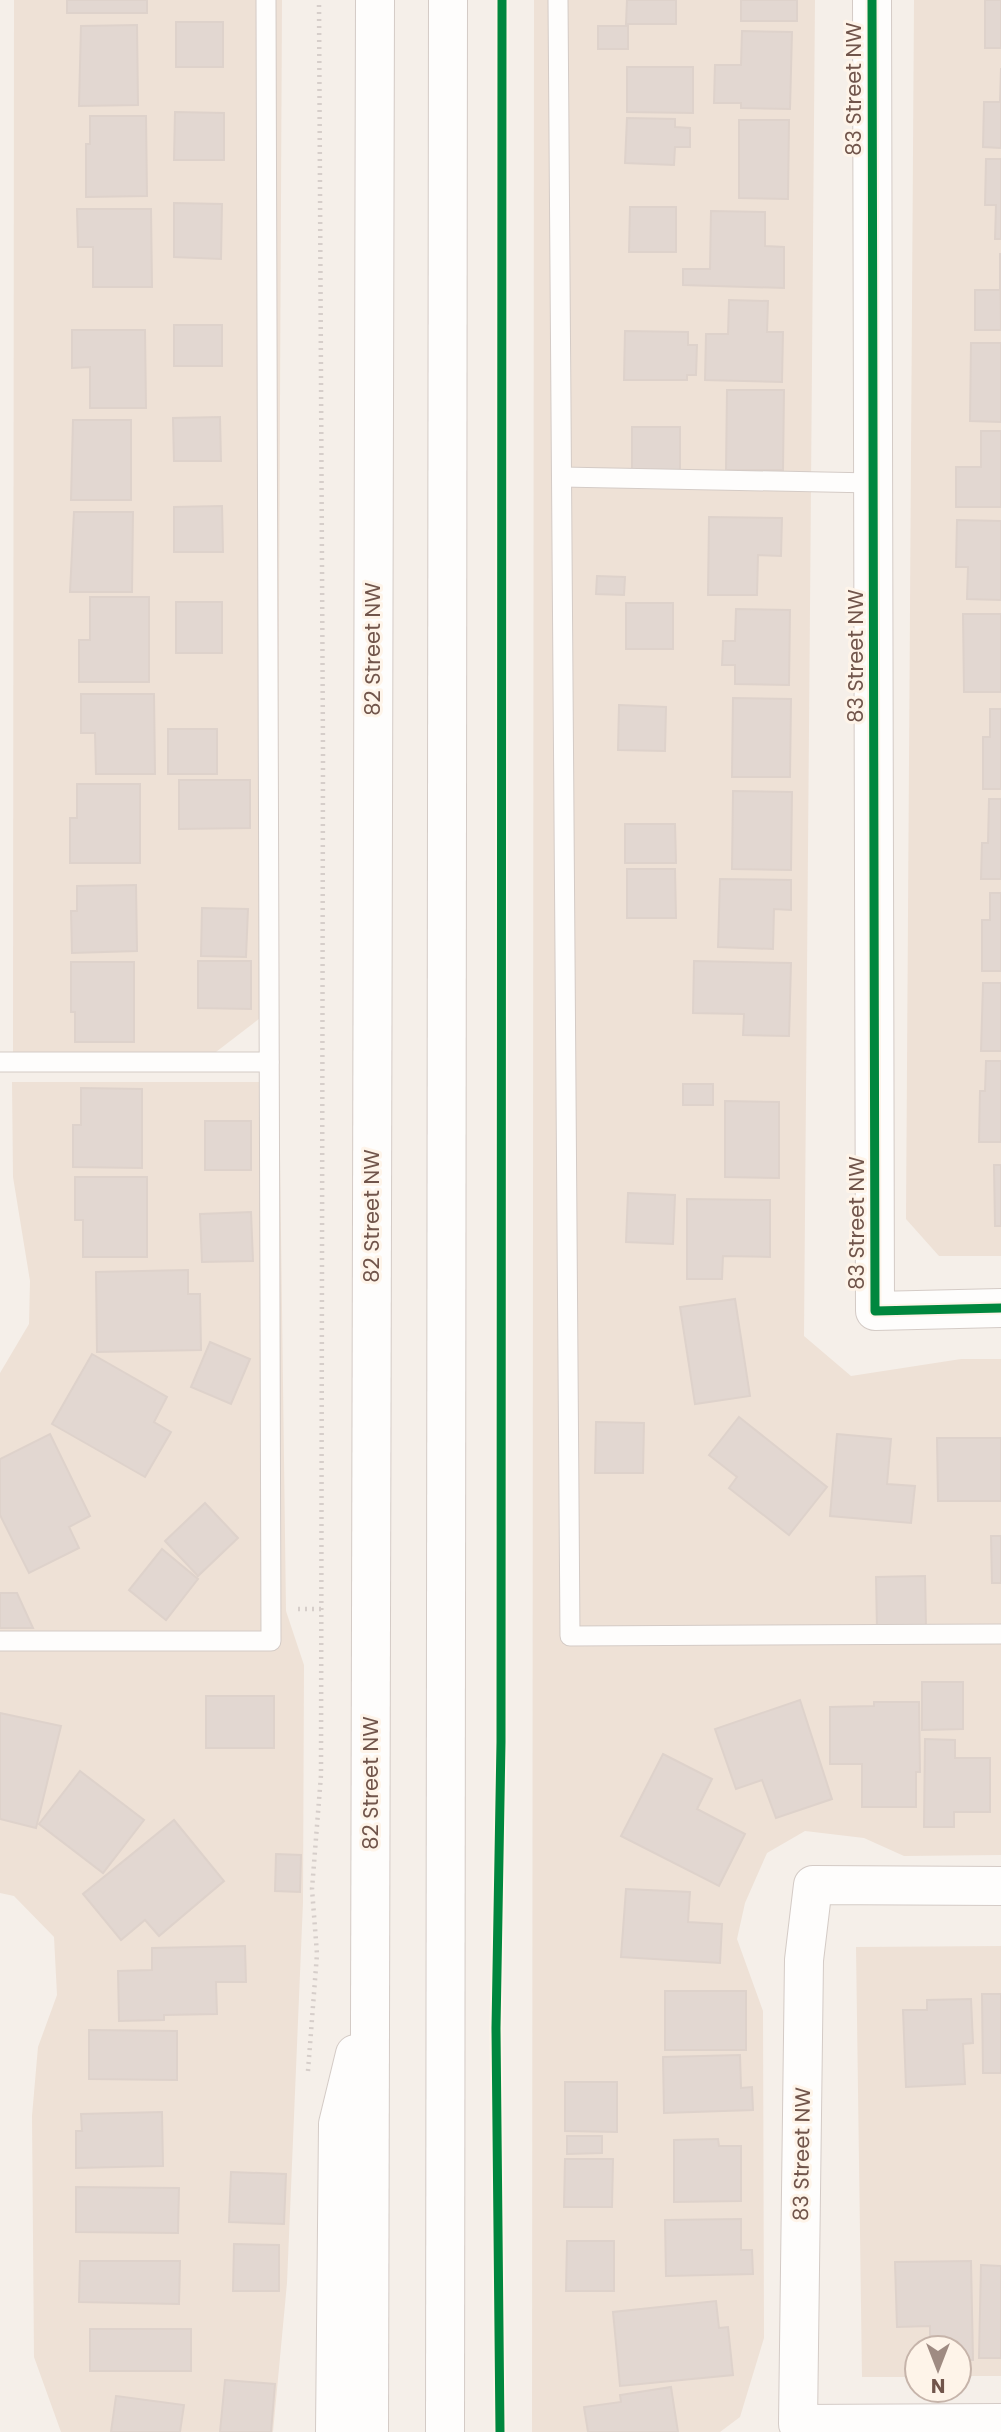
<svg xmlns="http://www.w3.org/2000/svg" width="1001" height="2432" viewBox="0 0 1001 2432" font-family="Poppins,sans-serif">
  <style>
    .residential { fill: #eee1d6 }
    .building { fill: #e2d7d1; stroke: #ded2cb; stroke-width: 2 }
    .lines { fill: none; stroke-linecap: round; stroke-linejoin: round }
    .lane-casing { stroke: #d4cbc6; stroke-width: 21 }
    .street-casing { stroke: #d4cbc6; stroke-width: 40 }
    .secondary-casing { stroke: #d4cbc6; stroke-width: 40 }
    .path { stroke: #d6ceca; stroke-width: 4.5; stroke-dasharray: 2 5; stroke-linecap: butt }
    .lane { stroke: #fefdfc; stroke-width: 19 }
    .street { stroke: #fefdfc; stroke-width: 38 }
    .secondary { stroke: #fefdfc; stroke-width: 38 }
    .cycleway-casing { stroke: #fef4e9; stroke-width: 13 }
    .cycleway { stroke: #00873e; stroke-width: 9 }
    .labels { text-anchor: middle; stroke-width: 6; stroke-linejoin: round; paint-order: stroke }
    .street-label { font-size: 21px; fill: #71554b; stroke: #fef4e9 }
  </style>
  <rect width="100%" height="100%" fill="#f5efe9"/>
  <g class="residential">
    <path d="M14,0H282L277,1005L212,1055L13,1052Z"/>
    <path d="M534,0H815L804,1336L851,1376L961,1359H1001V1855L904,1856L864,1838L805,1831L767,1853L745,1903L737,1939L763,2011L764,2338L740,2417L720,2432H532Z"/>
    <path d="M914,0H1001V1256H939L906,1219Z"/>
    <path d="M12,1082H279L286,1611L304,1665L303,1902L287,2283L273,2432H61L34,2357L32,2116L38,2047L57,1995L54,1937L14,1896L0,1893V1373L29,1324L30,1281L13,1177Z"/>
    <path d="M1001,1946V2376H959V2348H917V2377H862L856,1947Z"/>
  </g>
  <g class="building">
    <rect x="67" y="0" width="80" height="13"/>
    <path d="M627,0H676V24H626Z"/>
    <rect x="741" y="0" width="56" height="21"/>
    <rect x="985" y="0" width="16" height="48"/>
    <rect x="176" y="22" width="47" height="45"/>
    <path d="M137,25L138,105L79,106L81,26Z"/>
    <rect x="598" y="26" width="30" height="23"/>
    <path d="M742,31L792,32L790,109L741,108V103H714L715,65H741Z"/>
    <path d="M627,67H693V113L627,112Z"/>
    <path d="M1001,68V148L983,147L984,102H1000Z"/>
    <path d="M175,112L224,113V160H174Z"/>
    <path d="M90,116H146L147,196L86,197V144H90Z"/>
    <path d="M627,118L675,119V127L690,128V147H675L674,165L625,163Z"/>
    <path d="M739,120H789L788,199L739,198Z"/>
    <path d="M986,159H1001V239H995L996,205H985Z"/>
    <path d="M174,203L222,204L221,259L174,257Z"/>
    <path d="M630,207H676V252H629Z"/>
    <path d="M77,209H151L152,287H93V247H78Z"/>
    <path d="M711,211L765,212V246L784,247V288L683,285V269H710Z"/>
    <path d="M1000,253L1001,330H975V290H1000Z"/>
    <path d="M729,300L768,301L767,332H783L782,382L705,380L706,334H728Z"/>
    <rect x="174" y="325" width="48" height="41"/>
    <path d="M72,330H145L146,408H90V367L72,368Z"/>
    <path d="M625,331L688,332V345H697L696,375H687V380H624Z"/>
    <path d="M971,343H1001V422L970,421Z"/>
    <path d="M727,390H784L783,470H726Z"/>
    <path d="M220,417L221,461H174L173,418Z"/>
    <path d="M73,420H131V500H71Z"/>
    <rect x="632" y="427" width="48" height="43"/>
    <path d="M981,431H1001V507H956V467H981Z"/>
    <path d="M222,506L223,552H174V507Z"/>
    <path d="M74,512H133L132,592H70Z"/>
    <path d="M709,517L782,518L781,556L758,555L757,595H708Z"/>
    <path d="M957,520L1001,521V600L967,599L968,567H956Z"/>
    <path d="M597,576L625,577L624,595L596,594Z"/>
    <path d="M90,597H149V682H79V640H90Z"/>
    <rect x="176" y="602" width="46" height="51"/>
    <rect x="626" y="603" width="47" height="46"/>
    <path d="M736,609L790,610L789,685L735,684V665H722L723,641H735Z"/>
    <path d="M963,614H1001V692H964Z"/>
    <path d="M81,694H154L155,774H96L95,733H81Z"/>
    <path d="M733,698L791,699L790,777H732Z"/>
    <path d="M619,705L666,707L665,751L618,750Z"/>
    <path d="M990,709H1001V789H983V737H990Z"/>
    <rect x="168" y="729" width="49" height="45"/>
    <path d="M179,780H250V828L179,829Z"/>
    <path d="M77,784H140V863H70V818H77Z"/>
    <path d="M733,791L792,792L791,870L732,869Z"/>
    <path d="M989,799H1001V879H981L982,843H988Z"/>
    <path d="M625,824H675L676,863H625Z"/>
    <path d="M627,869H675L676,918H627Z"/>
    <path d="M720,879L791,880V910L774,909L773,949L718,947Z"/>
    <path d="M136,885L137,951L72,953L71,911H77V886Z"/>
    <path d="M990,893H1001V971H982V920H990Z"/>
    <path d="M202,908L248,909L246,957L201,956Z"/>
    <path d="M198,961H251V1009L198,1008Z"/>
    <path d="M694,961L791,963L789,1036L743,1035L744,1014L693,1013Z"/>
    <path d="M71,962H134V1042H75V1012H71Z"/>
    <path d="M983,983H1001V1051H981Z"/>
    <path d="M986,1061H1001V1142H979L980,1091H985Z"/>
    <rect x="683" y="1084" width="30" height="21"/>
    <path d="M81,1088L142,1089V1168L73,1167V1125H81Z"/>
    <path d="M725,1101L779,1102V1178L725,1177Z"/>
    <rect x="205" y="1121" width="46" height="49"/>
    <path d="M994,1165H1001V1226H995Z"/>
    <path d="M75,1177H147V1257H83V1220H75Z"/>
    <path d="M628,1193L675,1195L673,1244L626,1242Z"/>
    <path d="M687,1199L770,1200V1257L723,1256L722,1279H687Z"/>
    <path d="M251,1212L253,1261L202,1262L200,1214Z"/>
    <path d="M188,1270V1294H200L201,1350L97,1352L96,1272Z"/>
    <path d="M735,1299L750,1396L695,1404L680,1307Z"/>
    <path d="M210,1342L250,1359L231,1404L191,1387Z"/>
    <path d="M92,1354L167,1397L154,1422L171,1432L145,1477L52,1424Z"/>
    <path d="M739,1417L827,1487L789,1535L729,1488L737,1477L709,1455Z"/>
    <path d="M596,1422L644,1423L643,1473H595Z"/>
    <path d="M50,1434L90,1516L69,1527L79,1548L29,1573L0,1515V1459Z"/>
    <path d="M837,1434L891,1439L887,1484L915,1486L911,1523L830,1516Z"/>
    <path d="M937,1438H1001V1501H938Z"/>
    <path d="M205,1503L238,1538L198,1576L165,1541Z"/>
    <path d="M991,1536H1001V1583H992Z"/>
    <path d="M162,1549L198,1579L166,1620L129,1590Z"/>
    <path d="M925,1576L926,1628L877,1629L876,1577Z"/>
    <path d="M0,1593H17L33,1628H0Z"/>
    <path d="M922,1682H963V1729L922,1730Z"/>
    <rect x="206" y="1696" width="68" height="52"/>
    <path d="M800,1700L832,1799L776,1818L762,1780L736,1789L715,1729Z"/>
    <path d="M874,1702H919L920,1772H916V1807H862V1764H830V1707L874,1706Z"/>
    <path d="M0,1713L61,1726L36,1828L0,1819Z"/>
    <path d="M925,1739L955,1740V1758H990V1812H954V1827H924Z"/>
    <path d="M663,1754L712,1779L697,1809L745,1834L719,1886L621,1836Z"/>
    <path d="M80,1771L144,1820L103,1873L39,1824Z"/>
    <path d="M174,1820L224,1881L159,1936L145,1920L121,1940L83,1894Z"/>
    <path d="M276,1854L301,1855L300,1892L275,1891Z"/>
    <path d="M626,1889L690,1892L688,1922L722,1924L720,1963L621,1957Z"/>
    <path d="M245,1946L246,1982H216L217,2014L164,2015V2020L119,2021L118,1971L152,1970V1948Z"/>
    <rect x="665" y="1991" width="81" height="59"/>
    <path d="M982,1994H1001V2073H983Z"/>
    <path d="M971,1999L973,2043L963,2044L965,2084L906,2087L903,2010H927V2000Z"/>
    <path d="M89,2030L177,2031V2080L89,2079Z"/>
    <path d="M740,2055L741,2088L752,2087L753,2110L664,2113L663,2057Z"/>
    <path d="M565,2082H617V2132L565,2131Z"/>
    <path d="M162,2112L163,2166L76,2168V2131H82L81,2114Z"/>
    <path d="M567,2136H602V2153L567,2154Z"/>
    <path d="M718,2139L719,2146H741V2201L674,2202V2140Z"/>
    <path d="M565,2159H613L612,2207H564Z"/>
    <path d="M231,2172L286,2174L284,2224L229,2222Z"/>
    <path d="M76,2187L179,2188L178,2233L76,2232Z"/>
    <path d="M741,2219V2250H752L753,2274L666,2276L665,2220Z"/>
    <path d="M567,2241H614V2291H566Z"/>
    <path d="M234,2244L279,2245V2291H233Z"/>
    <path d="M80,2261H180L179,2304L79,2302Z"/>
    <path d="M971,2261L973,2360H959V2348H930V2326L897,2327L895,2262Z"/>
    <path d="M981,2265L1001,2266V2358H979Z"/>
    <path d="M716,2301L719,2328L728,2327L733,2375L620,2386L613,2312Z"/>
    <rect x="90" y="2329" width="101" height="42"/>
    <path d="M225,2380L275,2384L271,2432H220Z"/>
    <path d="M671,2387L678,2432H588L584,2407L621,2402L620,2395Z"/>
    <path d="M116,2396L184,2405L180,2432H111Z"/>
  </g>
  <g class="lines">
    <g class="lane-casing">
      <g id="lane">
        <path d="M558,0L570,1636L1001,1634"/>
        <path d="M562,477L873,483"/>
        <path d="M0,1062H269"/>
        <path d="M0,1641H271L266,0"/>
      </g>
    </g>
    <g class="street-casing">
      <g id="street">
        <path d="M872,0L875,1311L1001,1308"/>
        <path d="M1001,1886L813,1885L804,1960L798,2424L1001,2423"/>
      </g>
    </g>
    <g class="secondary-casing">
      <g id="secondary">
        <path d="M335,2432L338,2124L355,2054"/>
        <path d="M369,2432L375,0"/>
        <path d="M445,2432L448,0"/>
      </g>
    </g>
    <g class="path">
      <path d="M298,1609H322"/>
      <path d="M308,2071L317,1954L312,1889L321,1775L323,753L319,0"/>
      <path d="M500,2432L496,2028L501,1742L502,0"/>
    </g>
    <use href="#lane" class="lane"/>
    <use href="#street" class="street"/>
    <use href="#secondary" class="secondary"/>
    <g class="cycleway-casing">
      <g id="cycleway">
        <path d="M872,0L875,1311L1001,1308"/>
        <path d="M500,2432L496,2028L501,1742L502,0"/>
      </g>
    </g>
    <use href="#cycleway" class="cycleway"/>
  </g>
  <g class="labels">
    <g class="street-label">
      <text transform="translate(854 89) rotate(-90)" y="7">83 Street NW</text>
      <text transform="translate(373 649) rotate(-90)" y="7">82 Street NW</text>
      <text transform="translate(856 656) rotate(-90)" y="7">83 Street NW</text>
      <text transform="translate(372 1216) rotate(-90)" y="7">82 Street NW</text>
      <text transform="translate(857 1223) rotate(-90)" y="7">83 Street NW</text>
      <text transform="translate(371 1783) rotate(-90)" y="7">82 Street NW</text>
      <text transform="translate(802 2154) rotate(-89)" y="7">83 Street NW</text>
    </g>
  </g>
  <g transform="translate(938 2369) rotate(180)"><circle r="33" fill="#fef4e9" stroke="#c6b4aa" stroke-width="2"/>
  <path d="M0-5L12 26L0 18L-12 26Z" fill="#9f8b82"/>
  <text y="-10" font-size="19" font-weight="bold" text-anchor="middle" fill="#71554b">N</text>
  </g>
</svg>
